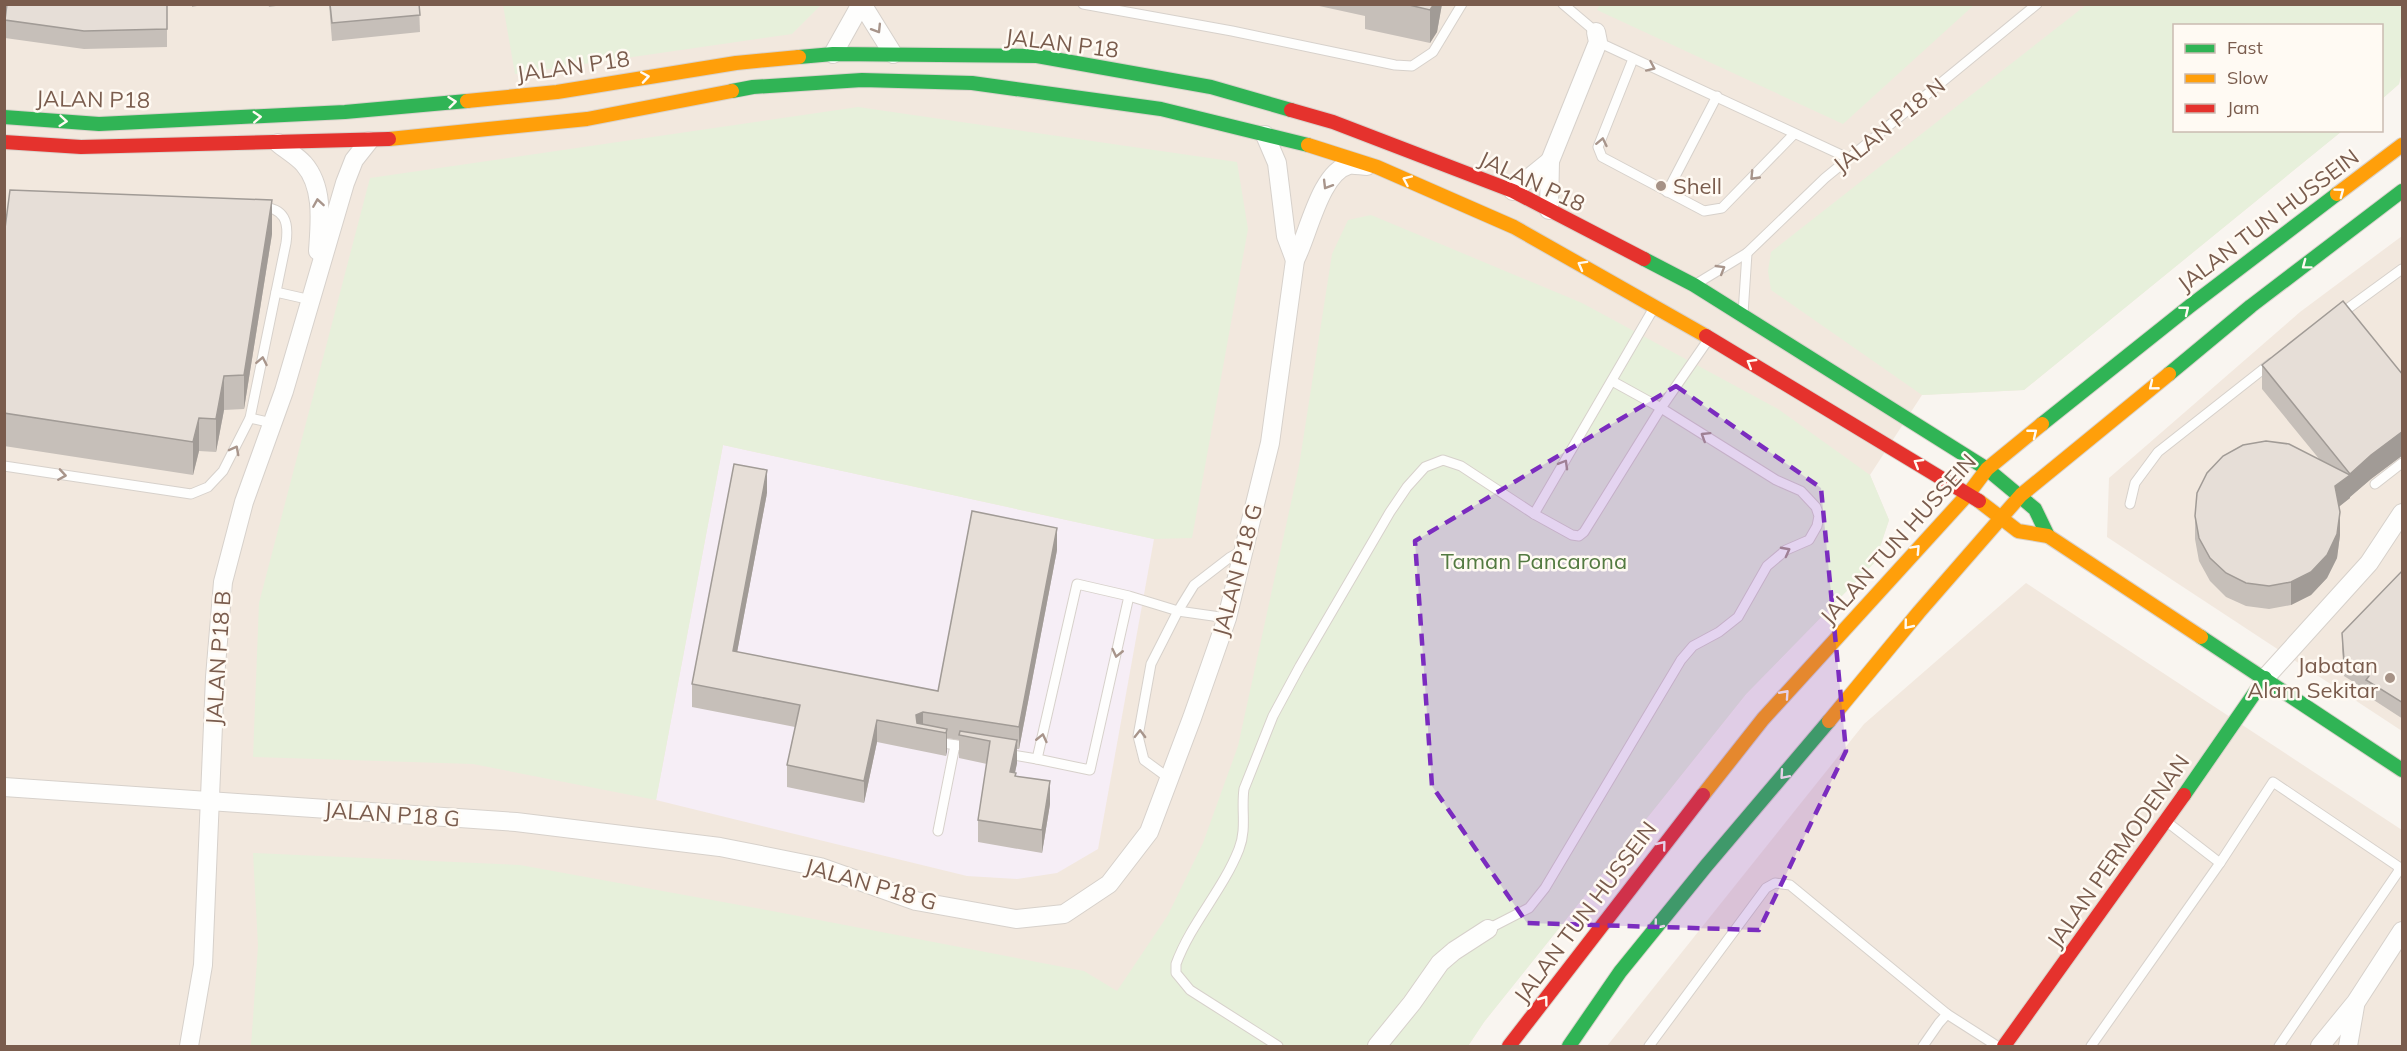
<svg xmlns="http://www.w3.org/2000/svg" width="2407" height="1051" viewBox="0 0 2407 1051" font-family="Mulish,sans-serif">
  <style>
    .residential { fill: #f2e8de }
    .education { fill: #f6eef6 }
    .green { fill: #e7f0db }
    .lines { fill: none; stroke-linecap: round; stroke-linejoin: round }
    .lane-casing { stroke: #d7d1cb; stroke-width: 11 }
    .street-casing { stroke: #d7d1cb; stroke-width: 20 }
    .fast-casing { stroke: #d9d2cb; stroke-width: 16 }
    .slow-casing { stroke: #d9d2cb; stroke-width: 16 }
    .jam-casing { stroke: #d9d2cb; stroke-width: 16 }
    .lane { stroke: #fefefd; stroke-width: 9 }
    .street { stroke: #fefefd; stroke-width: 18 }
    .fast { stroke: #30b455; stroke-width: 14 }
    .slow { stroke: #ff9f0a; stroke-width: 14 }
    .jam { stroke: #e5322d; stroke-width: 14 }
    .wall { fill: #c6bfb9 }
    .shaded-wall { fill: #a19b96 }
    .building { fill: #e6ded7; stroke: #a19b96; stroke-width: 1.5 }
    .oneway { stroke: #a8958b }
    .oneway2 { stroke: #fffaf3 }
    .marked { fill: #7b2cbf; fill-opacity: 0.2; stroke: #7b2cbf; stroke-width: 4.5; stroke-dasharray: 12 8; stroke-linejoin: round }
    .poi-dot { fill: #a69286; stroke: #fffaf3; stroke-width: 2 }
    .labels { text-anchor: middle; stroke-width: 5; stroke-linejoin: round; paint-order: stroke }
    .street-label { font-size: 22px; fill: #7a5c4d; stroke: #fffaf3 }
    .poi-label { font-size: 22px; fill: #7a5c4d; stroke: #fffaf3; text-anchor: start }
    .park-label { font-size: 22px; fill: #537a41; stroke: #fffaf3 }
  </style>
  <rect width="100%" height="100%" fill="#f9f5f0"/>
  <g class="residential">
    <path d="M5,5H2402V70L2399,84L2382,99V26H2174V130L2342,131L2024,390L1922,395L1870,475L1889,520L1875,562L1746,694L1484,1022L1468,1046H5Z"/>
    <path d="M2402,236V731L2107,537L2109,478L2300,312Z"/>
    <path d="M2026,583L2402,830V1046H1607L1864,724Z"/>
  </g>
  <path class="education" d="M723,445L1154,539L1098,849L1057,873L1017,879L967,876L656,800Z"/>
  <g class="green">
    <path d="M503,5V4L821,5L792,34L515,74Z"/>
    <path d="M1600,5V4L1974,5L1843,124L1597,10Z"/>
    <path d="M2086,5H2402V70L2399,84L2382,99V26H2174V130L2342,131L2024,390L1922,395L1771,290L1768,271L1771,252Z"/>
    <path d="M858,107L1237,162L1248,229L1192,538L1154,539L723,445L656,800L473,764L253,757L259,603L370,178Z"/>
    <path d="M1371,215L1582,303L1778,409L1870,475L1889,520L1875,562L1746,694L1484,1022L1468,1046H251L258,946L253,853L520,865L772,911L1084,971L1117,991L1168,915L1203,843L1238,746L1299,466L1332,254L1348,220Z"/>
  </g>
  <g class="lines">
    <g class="lane-casing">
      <g id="lane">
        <path d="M1083,4L1232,31L1395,65L1412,66L1433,52L1462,4"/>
        <path d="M1563,4L1596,32"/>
        <path d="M1598,42L1848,158"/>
        <path d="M1633,59L1598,147L1602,157L1704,211L1722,208L1794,134"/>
        <path d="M1667,192L1717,96"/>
        <path d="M1696,284L1747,253L1825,178L2037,4"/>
        <path d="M276,292L311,300"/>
        <path d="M1743,314L1747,253"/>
        <path d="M2339,315L2402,269"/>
        <path d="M250,418L272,423"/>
        <path d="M4,466L191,494L208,487L223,471L250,418L286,243C289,222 285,208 261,207"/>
        <path d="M2375,484L2402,463"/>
        <path d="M2130,504L2135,483L2158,452L2271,363"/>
        <path d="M1534,514L1655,306"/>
        <path d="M1129,596L1090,770L1037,759L1077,584L1129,596L1178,611L1227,618"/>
        <path d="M936,742L970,747"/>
        <path d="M1007,754L1037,759"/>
        <path d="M1170,779L1144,760L1138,736L1151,664L1178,611L1194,585L1229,558L1243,550"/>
        <path d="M2167,822L2220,863"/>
        <path d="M938,831L955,745"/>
        <path d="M1488,929L1529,908L1545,888L1681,660L1693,646L1719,632L1738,617L1767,566L1786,550L1809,540L1817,526L1819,516L1816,507L1801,491L1776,480L1661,408L1612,381"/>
        <path d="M1278,1046L1190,990L1176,973V964C1191,923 1223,890 1239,849C1247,829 1241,809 1244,789L1273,716L1300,666L1390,512L1407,487L1425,467L1443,460L1461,466L1534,514L1572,535L1579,536L1584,532L1661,408L1708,340"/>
        <path d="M1649,1046L1766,888L1775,883L1790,885L1947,1014"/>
        <path d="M1923,1046L1939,1023L1947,1014L1997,1046"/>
        <path d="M2091,1046L2220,863L2273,782L2399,867L2398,872L2279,1046"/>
      </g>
    </g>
    <g class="street-casing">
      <g id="street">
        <path d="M862,4L893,54"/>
        <path d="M833,54L861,4"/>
        <path d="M1265,135L1277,163L1286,236L1295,260"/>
        <path d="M278,143C286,150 297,156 304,164C324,187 320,222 318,251"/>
        <path d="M1513,191L1550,161"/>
        <path d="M1549,210L1550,161L1598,42L1596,32"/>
        <path d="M2265,678L2369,563L2402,513"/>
        <path d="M4,787L516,822L720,847L820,867L916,901L1016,919L1064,914L1109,884L1149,832L1192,718L1227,618L1270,443L1295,260C1308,236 1320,172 1349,165C1354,164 1362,166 1367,166"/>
        <path d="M189,1046L203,965L215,677L223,582L244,502L284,391L345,183L354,160L369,141"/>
        <path d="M1377,1046L1412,1003L1440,963L1454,951L1488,929"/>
        <path d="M2320,1046L2356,1002L2402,931"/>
        <path d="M2348,1046L2355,1006"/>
      </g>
    </g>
    <g class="fast-casing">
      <g id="fast">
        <path d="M799,57L833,54L1037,56L1211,87L1291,110"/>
        <path d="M732,91L753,87L862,80L972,83L1161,109L1308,145"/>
        <path d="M4,117L99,124L345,112L467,101"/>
        <path d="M1644,259L1694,285L1987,469L2035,509L2048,536"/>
        <path d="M2169,374L2251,306L2402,191"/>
        <path d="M2042,424L2190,306L2337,194"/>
        <path d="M2201,637L2402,770"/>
        <path d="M2184,795L2265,678"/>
        <path d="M1569,1046L1620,972L1706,866L1829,721"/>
      </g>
    </g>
    <g class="slow-casing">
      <g id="slow">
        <path d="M467,101L557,92L736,63L799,57"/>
        <path d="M389,139L587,119L732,91"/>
        <path d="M1308,145L1377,167L1514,227L1706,336"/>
        <path d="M2337,194L2402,145"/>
        <path d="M1979,501L2018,531L2048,536L2201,637"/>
        <path d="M1829,721L1919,612L2021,495L2169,374"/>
        <path d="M1703,795L1763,719L1969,493L1987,469L2042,424"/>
      </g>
    </g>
    <g class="jam-casing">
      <g id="jam">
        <path d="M1291,110L1333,122L1513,191L1644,259"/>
        <path d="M4,142L81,147L389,139"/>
        <path d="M1706,336L1979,501"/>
        <path d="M1509,1046L1703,795"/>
        <path d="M2004,1046L2184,795"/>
      </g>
    </g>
    <use href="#lane" class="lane"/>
    <use href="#street" class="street"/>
    <use href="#fast" class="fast"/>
    <use href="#slow" class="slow"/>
    <use href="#jam" class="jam"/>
  </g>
  <g class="wall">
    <path d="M167,4V47L84,49L5,38V20Z"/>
    <path d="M192,4H207L192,7Z"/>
    <path d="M268,4H290L269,7Z"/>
    <path d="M329,4H419L420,32L332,41Z"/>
    <path d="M1310,4H1442L1437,32L1430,43L1365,29V16Z"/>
    <path d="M272,234L244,409L224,410L216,452L199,451L193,475L4,446V236Z"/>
    <path d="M2262,365L2403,375V455L2371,479L2350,497V496V498L2339,506L2340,535L2337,558L2327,578L2311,595L2291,605L2269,609L2246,606L2226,597L2210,581L2199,561L2195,539V516L2320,460L2262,389Z"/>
    <path d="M767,493L737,652L938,691L1057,550L1019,749H1017V763L1015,773L1016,776L1050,804L1042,853L978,842V820L987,764L959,758V740L947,738L946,756L877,742L864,803L787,787V765L795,727L692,707V684Z"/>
    <path d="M2403,570V719L2366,695V690L2344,676L2342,649V633Z"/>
  </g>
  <g class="shaded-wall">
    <path d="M1434,4H1442L1437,32L1430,43V10Z"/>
    <path d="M272,200V234L244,409V375Z"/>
    <path d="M224,376V410L216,452V419Z"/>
    <path d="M199,418V451L193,475V442Z"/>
    <path d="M2403,431V455L2371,479L2350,497V474L2371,455Z"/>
    <path d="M767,470V493L733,674V651Z"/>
    <path d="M2350,475V498L2335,510V486Z"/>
    <path d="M2340,512V535L2337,558L2327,578L2311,595L2291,605V582Z"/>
    <path d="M1057,528V550L1019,749V727Z"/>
    <path d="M923,712V729L916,727V715Z"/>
    <path d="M877,720V742L864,803V781Z"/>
    <path d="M947,729V752L946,756V733Z"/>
    <path d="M1017,740V763L1010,795V772Z"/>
    <path d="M1050,781V804L1042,853V830Z"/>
  </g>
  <g class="building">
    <path d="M7,4H167V29L84,31L5,20Z"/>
    <path d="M330,4H419L420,15L332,23Z"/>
    <path d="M1405,4H1434L1430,10Z"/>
    <path d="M10,190L272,200L244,375L224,376L216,419L199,418L193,442L4,413V236Z"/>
    <path d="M2343,301L2403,375V431L2371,455L2350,474L2262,365Z"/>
    <path d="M2266,441L2289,444L2350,475L2335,486L2340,512L2337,534L2327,555L2311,572L2291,582L2269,586L2246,583L2226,573L2210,558L2199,538L2195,516L2197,493L2207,473L2223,456L2243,445Z"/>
    <path d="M734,464L767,470L733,651L938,691L972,511L1057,528L1019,727L923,712L916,715L917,723L947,729L946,733L877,720L864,781L787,765L800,705L692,684Z"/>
    <path d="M2403,570V703L2366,680L2369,676L2344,660L2342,633Z"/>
    <path d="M960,731L1017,740L1010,772L1016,773L1015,776L1050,781L1042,830L978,820L990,741L959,735Z"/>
  </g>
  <defs><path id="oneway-chevron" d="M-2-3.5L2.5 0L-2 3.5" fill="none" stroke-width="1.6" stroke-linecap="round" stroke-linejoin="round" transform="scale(1.5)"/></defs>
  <g class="oneway">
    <use href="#oneway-chevron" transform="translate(877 29) rotate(58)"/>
    <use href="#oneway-chevron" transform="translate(1651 67) rotate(24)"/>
    <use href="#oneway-chevron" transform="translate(1602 142) rotate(-78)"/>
    <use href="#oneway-chevron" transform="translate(1754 176) rotate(134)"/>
    <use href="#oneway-chevron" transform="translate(1327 185) rotate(121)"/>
    <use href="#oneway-chevron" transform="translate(318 203) rotate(-99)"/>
    <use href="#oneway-chevron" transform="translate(1721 269) rotate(-31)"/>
    <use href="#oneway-chevron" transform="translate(262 361) rotate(-79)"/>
    <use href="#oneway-chevron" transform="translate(1705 436) rotate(-148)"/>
    <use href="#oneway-chevron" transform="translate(235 450) rotate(-62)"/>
    <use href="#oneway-chevron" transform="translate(1564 464) rotate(-60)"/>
    <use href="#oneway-chevron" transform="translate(62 475) rotate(9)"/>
    <use href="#oneway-chevron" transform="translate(1786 551) rotate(-28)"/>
    <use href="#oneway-chevron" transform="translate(1117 653) rotate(103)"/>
    <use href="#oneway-chevron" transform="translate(1140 734) rotate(-89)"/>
    <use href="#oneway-chevron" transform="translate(1042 738) rotate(-77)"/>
  </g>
  <g class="oneway2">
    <use href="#oneway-chevron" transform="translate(645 77) rotate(-9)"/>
    <use href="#oneway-chevron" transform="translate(452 102) rotate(-6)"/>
    <use href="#oneway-chevron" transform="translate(257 117) rotate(-3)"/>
    <use href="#oneway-chevron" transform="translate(63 121) rotate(5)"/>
    <use href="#oneway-chevron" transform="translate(1407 180) rotate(-156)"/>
    <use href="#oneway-chevron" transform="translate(2340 192) rotate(-37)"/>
    <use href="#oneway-chevron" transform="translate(1582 265) rotate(-151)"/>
    <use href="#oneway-chevron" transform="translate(2306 265) rotate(143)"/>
    <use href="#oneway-chevron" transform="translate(2185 310) rotate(-39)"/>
    <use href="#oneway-chevron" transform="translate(1751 363) rotate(-149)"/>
    <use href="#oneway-chevron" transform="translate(2153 386) rotate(141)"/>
    <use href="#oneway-chevron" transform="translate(2033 433) rotate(-39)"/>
    <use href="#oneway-chevron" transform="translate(1918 463) rotate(-149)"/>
    <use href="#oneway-chevron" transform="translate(1916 549) rotate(-47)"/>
    <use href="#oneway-chevron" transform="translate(1908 625) rotate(129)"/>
    <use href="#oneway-chevron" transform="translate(1785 694) rotate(-48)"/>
    <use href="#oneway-chevron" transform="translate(1784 775) rotate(131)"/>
    <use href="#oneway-chevron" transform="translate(1662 845) rotate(-51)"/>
    <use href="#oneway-chevron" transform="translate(1658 925) rotate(129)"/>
    <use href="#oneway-chevron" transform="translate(1544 1000) rotate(-53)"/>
  </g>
  <path class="marked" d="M1676,386L1821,488L1846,751L1759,930L1527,923L1432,786L1415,541Z"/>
  <g class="poi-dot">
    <circle cx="1661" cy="186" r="6"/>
    <circle cx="2390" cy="678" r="6"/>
  </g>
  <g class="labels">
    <g class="street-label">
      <text transform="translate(1062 43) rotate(7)" y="8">JALAN P18</text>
      <text transform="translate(573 66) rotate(-8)" y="8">JALAN P18</text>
      <text transform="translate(93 99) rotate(1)" y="8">JALAN P18</text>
      <text transform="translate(1889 125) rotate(-39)" y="8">JALAN P18 N</text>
      <text transform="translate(1532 181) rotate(25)" y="8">JALAN P18</text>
      <text transform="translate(2268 220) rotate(-37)" y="8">JALAN TUN HUSSEIN</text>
      <text transform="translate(1898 539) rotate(-48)" y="8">JALAN TUN HUSSEIN</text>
      <text transform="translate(1237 570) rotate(-75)" y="8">JALAN P18 G</text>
      <text transform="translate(218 658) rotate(-86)" y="8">JALAN P18 B</text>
      <text transform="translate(392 814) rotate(4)" y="8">JALAN P18 G</text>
      <text transform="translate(2118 851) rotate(-55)" y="8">JALAN PERMODENAN</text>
      <text transform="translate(871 884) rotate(16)" y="8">JALAN P18 G</text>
      <text transform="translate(1585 912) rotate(-53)" y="8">JALAN TUN HUSSEIN</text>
    </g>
    <g class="poi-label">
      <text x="1673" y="194">Shell</text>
      <text x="2378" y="673" text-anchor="end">Jabatan<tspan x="2378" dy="25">Alam Sekitar</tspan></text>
    </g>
    <g class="park-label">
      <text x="1534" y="569">Taman Pancarona</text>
    </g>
  </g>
  <rect width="2407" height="1051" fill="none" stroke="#7a5c4d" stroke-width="12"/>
  <rect x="2173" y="24" width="210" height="108" fill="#fffaf3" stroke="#cabbb1" stroke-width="1.5"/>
  <rect x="2185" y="44" width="30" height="9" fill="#30b455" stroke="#cabbb1" stroke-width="1.5"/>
  <text x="2227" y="54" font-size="18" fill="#7a5c4d">Fast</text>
  <rect x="2185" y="74" width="30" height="9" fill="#ff9f0a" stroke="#cabbb1" stroke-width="1.5"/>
  <text x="2227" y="84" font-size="18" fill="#7a5c4d">Slow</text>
  <rect x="2185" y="104" width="30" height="9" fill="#e5322d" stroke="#cabbb1" stroke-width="1.5"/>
  <text x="2227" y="114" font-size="18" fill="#7a5c4d">Jam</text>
</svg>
